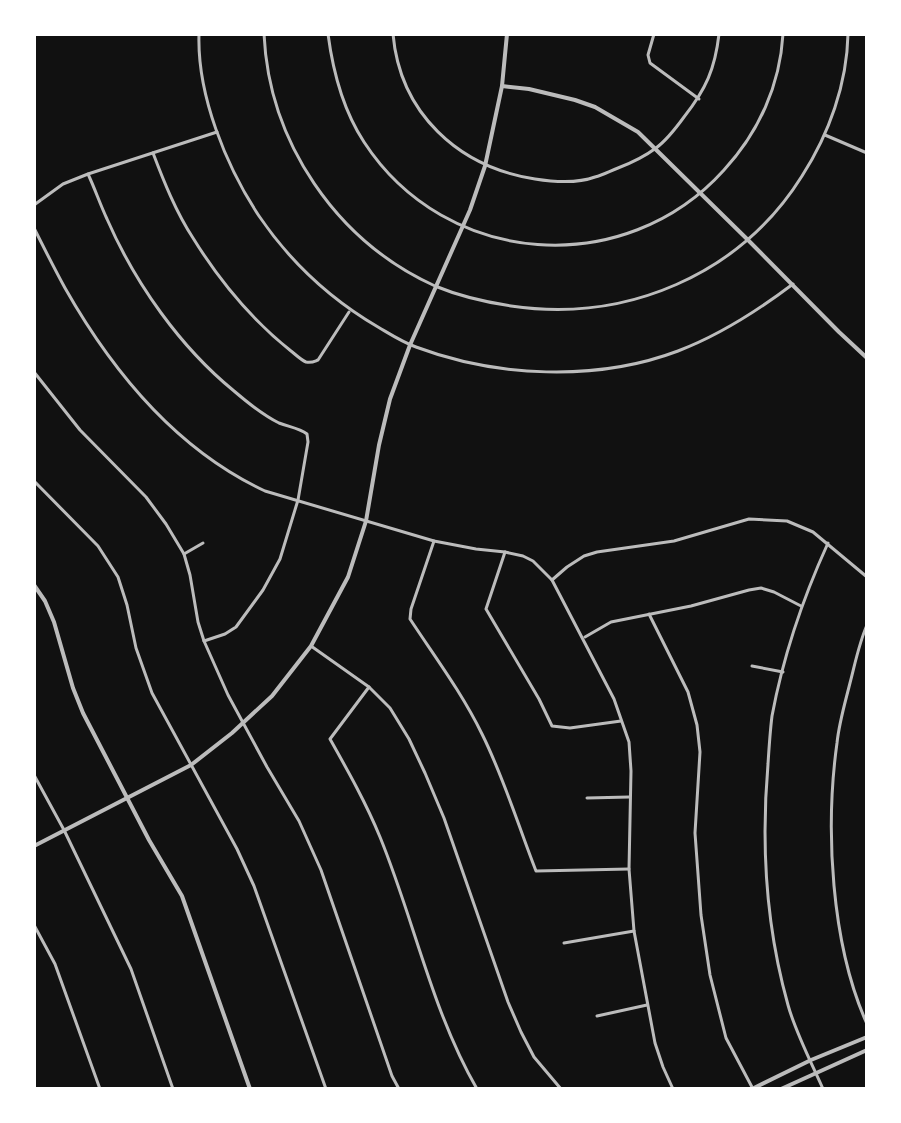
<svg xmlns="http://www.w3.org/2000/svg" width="901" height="1123" viewBox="0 0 901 1123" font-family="'Archivo Narrow',sans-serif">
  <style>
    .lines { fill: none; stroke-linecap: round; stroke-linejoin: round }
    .minor { stroke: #bcbcbc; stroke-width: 3 }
    .tertiary { stroke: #bcbcbc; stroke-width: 4 }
  </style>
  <rect width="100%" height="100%" fill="#111"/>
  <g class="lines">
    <g class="minor">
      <path d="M199,34C197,95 226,166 259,216C291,263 330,299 378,327C390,334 402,342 416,347C496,377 596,382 678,351C720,335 756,312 793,284"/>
      <path d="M264,34C269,142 336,241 435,286C459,296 485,302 511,306C626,323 740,275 802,176C829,134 847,84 848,34"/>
      <path d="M328,34C333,72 343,110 364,142C446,268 625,280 724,170C759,132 780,85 783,34"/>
      <path d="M393,34C400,113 458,167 535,179C554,182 576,184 595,177C603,175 610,171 618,168C631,163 644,157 656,148C667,140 676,128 684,117C706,89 715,69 719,34"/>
      <path d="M654,34L648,55L650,63L699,99"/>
      <path d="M825,135L867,153"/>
      <path d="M153,153C164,182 176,212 193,238C219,280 252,320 291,351C295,354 301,360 306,362C312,363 313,362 318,360L349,312"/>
      <path d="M88,174C95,189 100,204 107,219C135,283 180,347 234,391C248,403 263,415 279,423C289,427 299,428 307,434L308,442L298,500L280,559L263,590L236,627L225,634L204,641"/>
      <path d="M34,205L63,184L88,174L217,132"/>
      <path d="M34,228C44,248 54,268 65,288C112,371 177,450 265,491L434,541L476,549L505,552L523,556L533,561L552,580L614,699L629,742L631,771L629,869L634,931L655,1043L663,1067L673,1089"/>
      <path d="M34,372L80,430L146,497L166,524L184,554L190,575L198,622L204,641L228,695L267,767L299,821L321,870L392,1076L399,1089"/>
      <path d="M34,481L98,546L118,577L127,605L136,648L152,693L237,849L254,886L326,1089"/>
      <path d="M434,541L411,609L410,619C435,657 462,693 482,734C504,778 518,825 536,871L629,869"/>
      <path d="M505,552L486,609L539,699L552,726L570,728L621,721"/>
      <path d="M184,554L203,543"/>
      <path d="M552,580L567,567L584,556L597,552L674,541L749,519L787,521L813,532L867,577"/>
      <path d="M649,614L688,692L697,725L700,752L695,833L701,915L710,975L726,1038L753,1089"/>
      <path d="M867,625C859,643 855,664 850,683C845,703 839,723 837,743C825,829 831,944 867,1024"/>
      <path d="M585,637L611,622L691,606L749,590L761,588L774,592L801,606"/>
      <path d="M311,646L369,687L390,708L409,739L425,773L444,818L508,1002L521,1032L534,1057L561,1089"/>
      <path d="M752,666L783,672"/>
      <path d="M369,687L330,739C348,771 366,803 380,837C414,920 432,1011 477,1089"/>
      <path d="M34,775L64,830L131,969L173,1089"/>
      <path d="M587,798L629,797"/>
      <path d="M34,925L55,964L100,1089"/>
      <path d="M564,943L634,931"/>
      <path d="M597,1016L647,1005"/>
      <path d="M823,1089C812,1064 795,1031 788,1005C766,927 761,845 768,764C769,748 770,732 772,716C783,657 803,598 828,543"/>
    </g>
    <g class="tertiary">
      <path d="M502,86L529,89L575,100L595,107L638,132L748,240L839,332L867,358"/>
      <path d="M34,585L45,601L54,622L73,688L83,713L149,840L182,896L250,1089"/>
      <path d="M34,846L191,765L232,733L272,696L311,646L348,577L366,521L379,445L390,399L410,345L470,210L485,166L502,86L507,34"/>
      <path d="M752,1089L811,1060L867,1037"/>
      <path d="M781,1089L867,1050"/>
    </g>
  </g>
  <rect width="901" height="1123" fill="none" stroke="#ffffff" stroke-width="72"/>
</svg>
